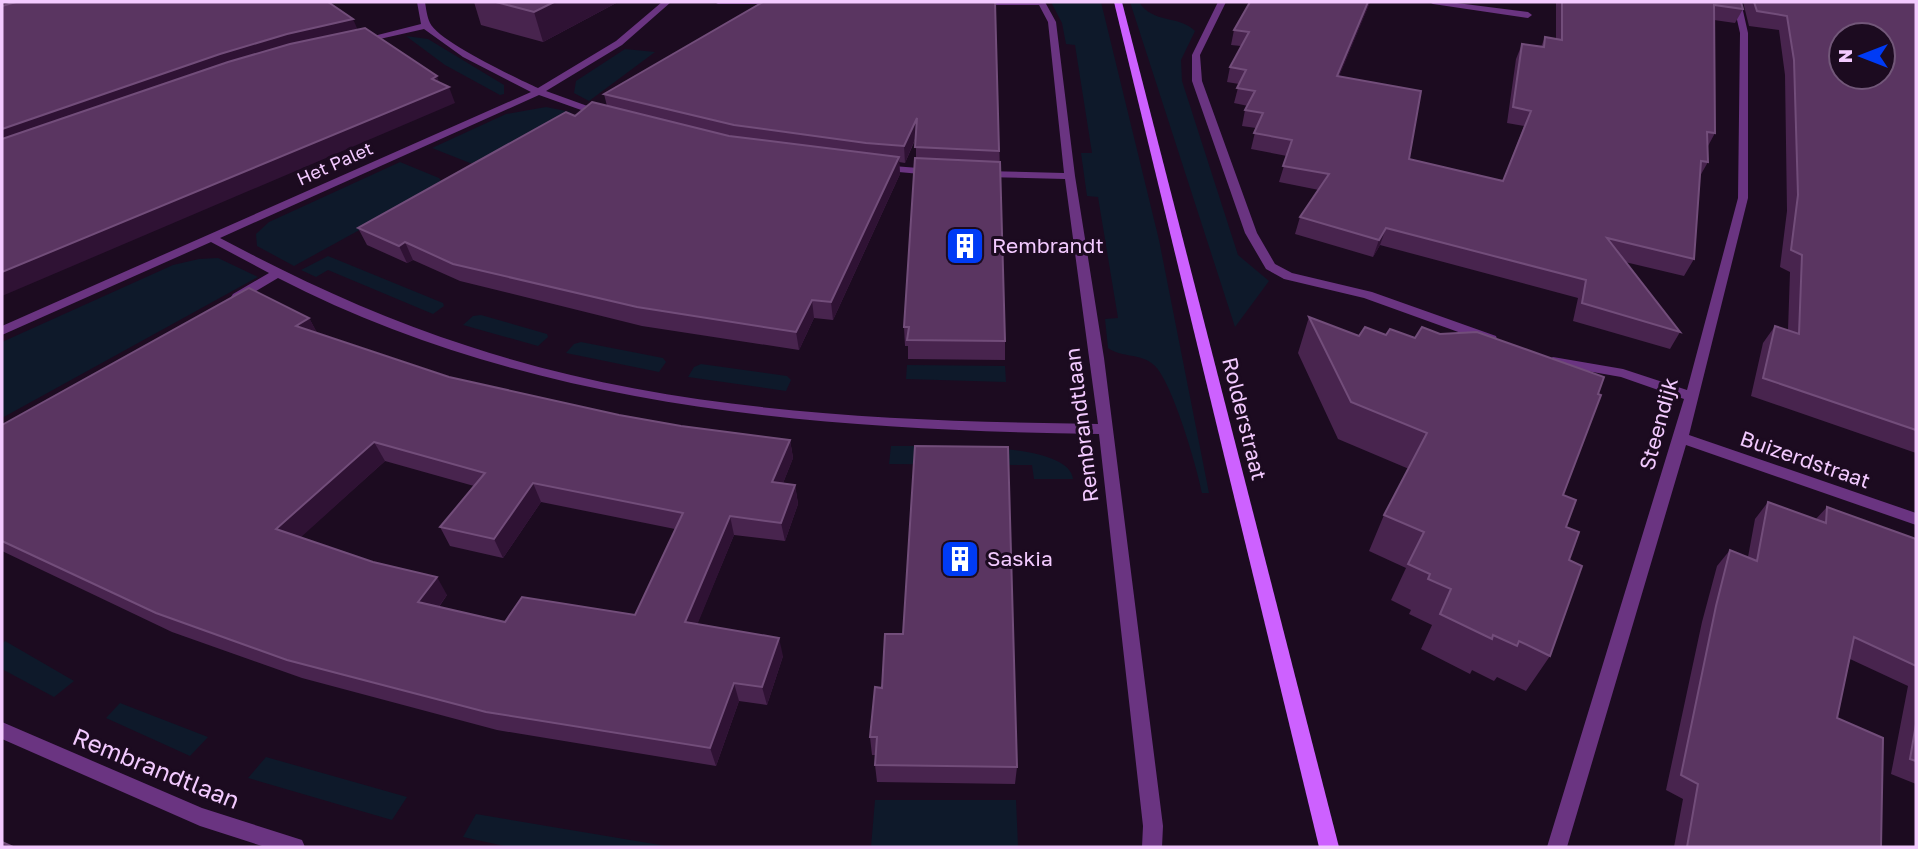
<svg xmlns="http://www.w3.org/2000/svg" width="1918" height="849" viewBox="0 0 1918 849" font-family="'Golos Text',sans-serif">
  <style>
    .green { fill: #0e192a }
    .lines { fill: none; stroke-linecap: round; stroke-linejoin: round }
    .minor { fill: #6a3481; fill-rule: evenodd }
    .secondary { fill: #cd61ff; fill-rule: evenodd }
    .wall { fill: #48244e; fill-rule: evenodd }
    .shaded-wall { fill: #2f1234 }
    .building { fill: #5a3561; stroke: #724d7a; stroke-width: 2; fill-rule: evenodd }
    .labels { text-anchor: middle; stroke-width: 6; stroke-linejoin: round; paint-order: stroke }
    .far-street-label { font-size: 18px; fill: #f3caff; stroke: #1c0b20 }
    .poi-label { font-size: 21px; fill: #f3caff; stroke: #1c0b20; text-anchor: start }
    .street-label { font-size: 21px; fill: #f3caff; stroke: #1c0b20 }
    .near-street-label { font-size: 24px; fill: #f3caff; stroke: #1c0b20 }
  </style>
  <rect width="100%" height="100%" fill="#1c0b20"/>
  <g class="green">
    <path d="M1051,2H1101L1159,240L1209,493H1202C1197,467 1172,381 1154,365C1141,353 1122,358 1108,348L1105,319L1118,318L1098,197L1087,196L1081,153H1092L1075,45L1066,44L1062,23Z"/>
    <path d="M1130,2H1139C1153,24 1179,15 1195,31L1181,60L1182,81L1238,255L1269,281L1235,327Z"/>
    <path d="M406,36L428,39L504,85V94L500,95L445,65Z"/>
    <path d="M625,49L655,52L589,101L574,93L576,81Z"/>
    <path d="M546,107L571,112L480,163H470L432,148L506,114Z"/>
    <path d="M400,162L439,178L443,184L294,266L257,246L256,234L269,222Z"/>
    <path d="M328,256L443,303L444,306L433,314L328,270L316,277L301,270Z"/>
    <path d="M218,258L258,277L2,418V342L173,265L199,259Z"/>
    <path d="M481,315L547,334L548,337L538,346L463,325L473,316Z"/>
    <path d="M581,342L663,358L666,362L659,372L566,353L574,344Z"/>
    <path d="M701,364L787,376L791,380L786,391L688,377L694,367Z"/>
    <path d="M907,365L1005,366L1006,382L906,379Z"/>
    <path d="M891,446C924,447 1069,439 1073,479H1034L1032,465L889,464Z"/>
    <path d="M5,641L74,681L54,697L2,669V644Z"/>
    <path d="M120,703L208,737L190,756L106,718Z"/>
    <path d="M266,757L407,797L392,820L248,778Z"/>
    <path d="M875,800H1016L1018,846L1106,847H871Z"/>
    <path d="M476,814L672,847H509L463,837Z"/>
  </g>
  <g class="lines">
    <g class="minor">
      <path d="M417,2H425C426,8 427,17 430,23C438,41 518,79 538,88L616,41L662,2H671L622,45L546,91L604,112V116H598L539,95L220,238C301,281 381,318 468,346C669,413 888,421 1098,424L1065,179L983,177L978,174L983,171L1064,173L1048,22L1039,5H978L974,3L1045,2L1056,22L1075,176L1104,358L1163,826L1162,847H1142L1143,826L1099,434C819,430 531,409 278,278L241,300H233L231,297L233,294L269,273L211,242L2,335V326L531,92L463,57L424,29L362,43L358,40L421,24Z"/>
      <path d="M714,2H783L779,4H718Z"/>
      <path d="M1218,2H1226L1200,55L1202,81L1257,233L1275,264L1292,273L1372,292L1496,336L1497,339L1496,342H1486L1364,298L1284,279L1266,269L1245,233L1192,81V55Z"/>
      <path d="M1429,2H1449L1528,12L1532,15L1528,18L1433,4Z"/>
      <path d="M1733,2H1741L1748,33V198L1689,435L1916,513V525L1686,445L1567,847H1547L1684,399L1621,377L1553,365L1546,361L1553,357L1623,369L1687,390L1738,198L1740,33Z"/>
      <path d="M881,165L931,169L936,172L931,175L877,170V166Z"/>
      <path d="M2,722L202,808L302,840L305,847H265L200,826L2,739Z"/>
    </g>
    <path class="secondary" d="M1114,2H1122L1339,847H1319Z"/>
  </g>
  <g class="wall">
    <path d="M474,2H618L543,42L481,25Z"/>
    <path d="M763,2H995L1005,341V360L908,359V346H905L904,327L915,158H916V138L905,163L899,162L900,174L833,320L814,318L799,350L642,326L460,281L413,260L407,263L367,245L358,228L566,112L575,116L592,102L607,106L604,94Z"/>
    <path d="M1250,2H1370L1339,76L1409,159L1503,181L1524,126L1507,123L1516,59L1522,44L1541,47L1545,37L1556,39V2H1741L1743,9L1735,23L1714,20L1715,133L1708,146V162L1700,176L1694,259L1684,276L1625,262L1680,332L1670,349L1573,321L1578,298L1380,245L1373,257L1295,234L1300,217L1319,190L1279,182L1287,156L1251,149L1256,128L1242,126L1245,110L1248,106L1234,103L1239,84L1227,82L1230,67L1241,46L1231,45L1234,30Z"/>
    <path d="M1743,2H1916V453L1751,396L1763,343L1775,326L1788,330L1790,272L1780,267L1787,211L1785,75L1779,30L1749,26Z"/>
    <path d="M1309,317L1563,495L1569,560L1550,656L1526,691L1497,677L1494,681L1472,670L1470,674L1421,649L1432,625L1409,614L1411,610L1391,600L1406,568L1369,551L1384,515L1409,469L1338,439L1298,353Z"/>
    <path d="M309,318L317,333L449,377L619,415L681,426L790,440L793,458L783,483L795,485L798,504L785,541L734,535L697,624L783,656L767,705L739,701L716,766L497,730L302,678L172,632L2,551V425ZM385,461L474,486L440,527L450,546L503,558L541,502L675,529L635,615L505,622L439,607L447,595L300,537Z"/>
    <path d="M1768,502L1815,520L1827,507L1916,539V784L1891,774L1908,686L1850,659L1837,718L1881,847H1674L1683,799L1666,790L1702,622L1717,566L1730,550L1748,557L1755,519Z"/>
    <path d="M875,687L1017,767L1015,784L877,782L875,765L876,755H872L870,737Z"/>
  </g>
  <g class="shaded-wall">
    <path d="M2,2H47L2,15Z"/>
    <path d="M554,2H618L543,42L534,12Z"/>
    <path d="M1368,2H1370L1333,91L1337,76Z"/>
    <path d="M353,19L360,35L2,150V129L220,54L287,34Z"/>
    <path d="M437,76L442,90L449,87L455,103L2,296V272Z"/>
    <path d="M917,118V134L905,163L904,146Z"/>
    <path d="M899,157L900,174L833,320L831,302Z"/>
    <path d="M1386,228L1380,245L1373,257L1379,240Z"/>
    <path d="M405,242L413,260L407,263L399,246Z"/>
    <path d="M812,300L814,318L799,350L796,332Z"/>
    <path d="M309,318L319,336L296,326Z"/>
    <path d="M790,440L793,458L776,501L772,482Z"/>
    <path d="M374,442L385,461L289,548L276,529Z"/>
    <path d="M533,483L541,502L503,558L494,539Z"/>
    <path d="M795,485L798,504L785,541L781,523Z"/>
    <path d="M730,516L734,535L691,640L685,622Z"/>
    <path d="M437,577L447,595L429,620L418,602Z"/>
    <path d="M779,638L783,656L767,705L762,687Z"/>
    <path d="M734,683L739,701L716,766L710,748Z"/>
  </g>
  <g class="building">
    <path d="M16,2H328L353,19L287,34L220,54L2,129V6Z"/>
    <path d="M496,2H554L534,12Z"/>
    <path d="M763,2H995L999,151L915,147L917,118L904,146L866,143L734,125L604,94Z"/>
    <path d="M1250,2H1368L1337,76L1421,91L1409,159L1503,181L1531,111L1513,107L1522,44L1544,47L1545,37L1562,40V2H1741L1743,9L1714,5L1715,133L1707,132L1708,162L1701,161L1694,259L1607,238L1680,332L1582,303L1586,280L1386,228L1379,240L1300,217L1329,174L1283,166L1292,140L1254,133L1263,113L1245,110L1255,91L1237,88L1246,70L1230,67L1249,32L1234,30Z"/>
    <path d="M1754,2H1916V430L1763,378L1775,326L1799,334L1802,255L1791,250L1798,195L1794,60L1787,16L1757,11ZM1841,35H1883V77H1841Z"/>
    <path d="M365,28L437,76L432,79L449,87L2,272V139L228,62L290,44Z"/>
    <path d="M592,102L729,136L899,157L831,302L812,300L796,332L637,307L453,264L405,242L399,246L358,228L566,112L575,116Z"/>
    <path d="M915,158L1000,162L1005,341L907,340L909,327H904Z"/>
    <path d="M249,288L309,318L296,326L449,377L619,415L681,426L790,440L772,482L795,485L781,523L730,516L685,622L779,638L762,687L734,683L710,748L486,712L287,660L156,613L2,541V425ZM374,442L485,473L440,527L494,539L533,483L683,513L635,615L522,597L505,622L418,602L437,577L373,562L276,529Z"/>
    <path d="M1309,317L1359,336L1365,327L1386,335L1390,329L1415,338L1422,327L1440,334L1477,332L1604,377L1598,394L1601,395L1563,495L1576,500L1566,527L1579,532L1569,560L1582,566L1550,656L1519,641L1517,646L1493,635L1492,639L1440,614L1451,589L1428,579L1430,574L1408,564L1424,532L1384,515L1427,433L1351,402Z"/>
    <path d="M915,446L1008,447L1017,767L875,765L877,737H870L875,687L882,688L885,634H903Z"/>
    <path d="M1768,502L1826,523L1827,507L1916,539V666L1854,637L1837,718L1883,738L1881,847H1687L1698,784L1681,775L1716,606L1730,550L1757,561Z"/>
    <path d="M1916,724V761L1910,759Z"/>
    <path d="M2,842L13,847H2Z"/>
  </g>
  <defs>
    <g id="building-square" transform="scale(2.0125)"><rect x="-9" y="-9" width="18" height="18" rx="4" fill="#003bf5" stroke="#1c0b20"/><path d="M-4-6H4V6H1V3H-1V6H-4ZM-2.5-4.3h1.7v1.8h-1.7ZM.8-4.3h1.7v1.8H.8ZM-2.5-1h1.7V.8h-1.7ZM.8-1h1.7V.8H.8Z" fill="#fff"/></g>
  </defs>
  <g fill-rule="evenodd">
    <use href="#building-square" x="965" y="246"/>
    <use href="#building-square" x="960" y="559"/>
  </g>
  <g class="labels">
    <g class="far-street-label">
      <text transform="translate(335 164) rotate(-24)" y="6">Het Palet</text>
    </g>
    <g class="poi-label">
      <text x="992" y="253">Rembrandt</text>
      <text x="987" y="566">Saskia</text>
    </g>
    <g class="street-label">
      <text transform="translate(1244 419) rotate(76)" y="7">Rolderstraat</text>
      <text transform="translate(1659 424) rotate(-75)" y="7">Steendijk</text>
      <text transform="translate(1082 425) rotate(-97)" y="7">Rembrandtlaan</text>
      <text transform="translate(1805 460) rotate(19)" y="7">Buizerdstraat</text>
    </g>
    <g class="near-street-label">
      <text transform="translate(156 769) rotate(22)" y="8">Rembrandtlaan</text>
    </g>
  </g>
  <rect width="1918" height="849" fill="none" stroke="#f3caff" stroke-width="7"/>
  <g transform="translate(1862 56) rotate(270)"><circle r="33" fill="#1c0b20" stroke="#725779" stroke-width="2"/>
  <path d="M0-5L12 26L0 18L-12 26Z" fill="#003bf5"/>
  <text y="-10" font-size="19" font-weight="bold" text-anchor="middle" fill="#f3caff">N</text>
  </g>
</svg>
